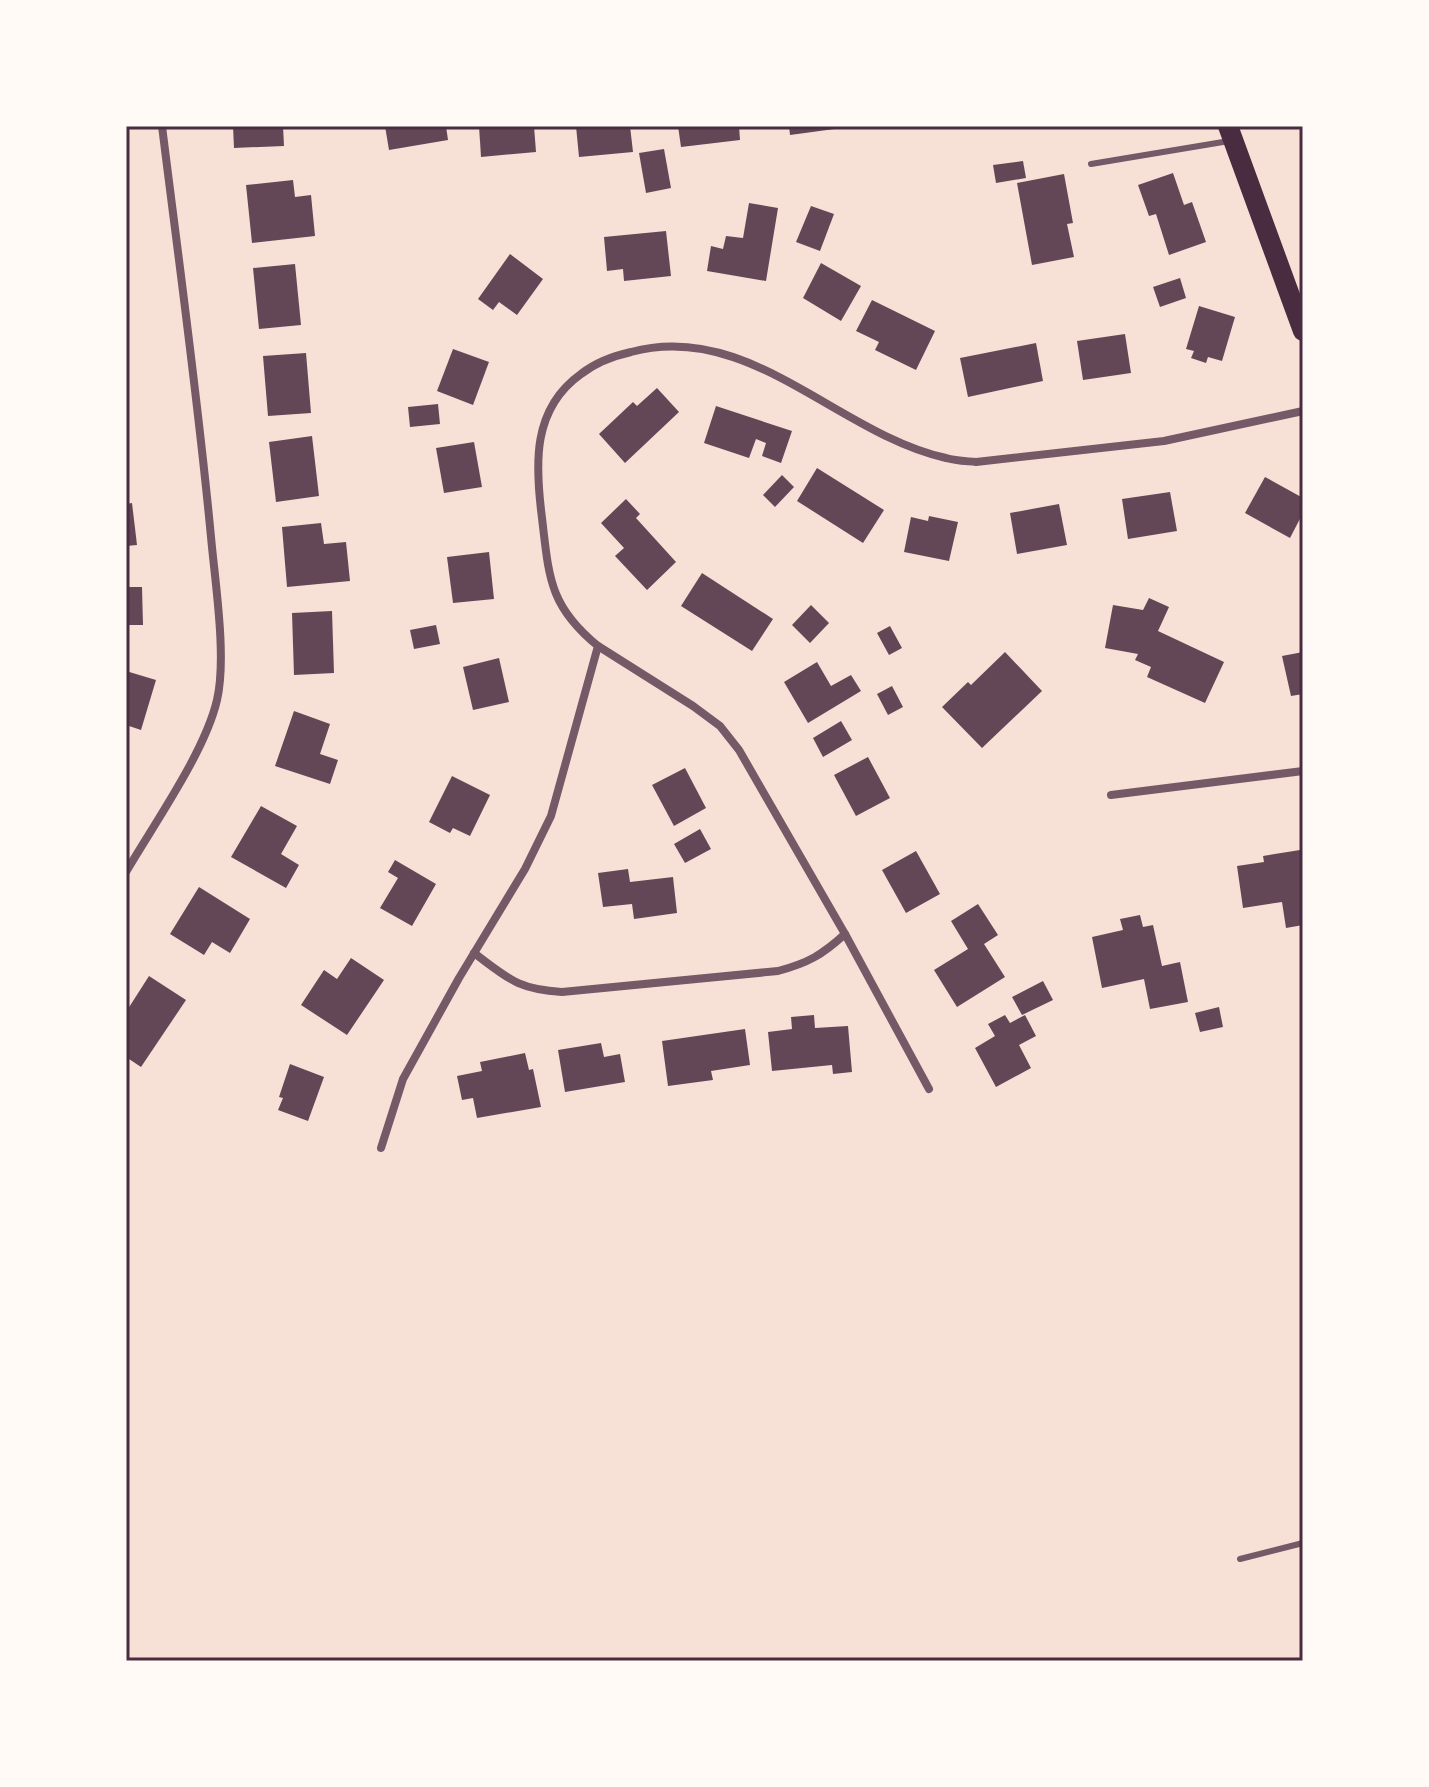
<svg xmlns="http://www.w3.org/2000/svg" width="1429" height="1787" viewBox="0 0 1429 1787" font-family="'Fira Sans Condensed',sans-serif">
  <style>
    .building { fill: #644757 }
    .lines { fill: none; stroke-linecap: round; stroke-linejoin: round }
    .service { stroke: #755966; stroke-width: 6 }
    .minor { stroke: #755966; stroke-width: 8 }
    .primary { stroke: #4a2c40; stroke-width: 20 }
    .neatline { fill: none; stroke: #4a2c40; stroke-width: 3 }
  </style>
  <rect width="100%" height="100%" fill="#f7e1d7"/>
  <g class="building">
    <path d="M233,126H283L284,146L234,148Z"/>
    <path d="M385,126H446L448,140L389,150Z"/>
    <path d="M479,126H534L536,152L481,157Z"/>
    <path d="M576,126H630L633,152L579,157Z"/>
    <path d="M678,126H739L740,140L681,147Z"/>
    <path d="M789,126H842V128L790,135Z"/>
    <path d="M664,149L671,188L646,193L639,153Z"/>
    <path d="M1023,161L1026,178L996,183L993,165Z"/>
    <path d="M1173,173L1184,205L1192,202L1206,242L1169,255L1156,214L1149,216L1138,185Z"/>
    <path d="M1064,174L1073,223L1067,224L1074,257L1032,265L1017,183Z"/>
    <path d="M293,180L295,197L311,195L315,236L252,243L246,185Z"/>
    <path d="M749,203L778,208L766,281L707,271L711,246L723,249L726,236L743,238Z"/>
    <path d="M811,206L834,214L820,251L796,242Z"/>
    <path d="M666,231L671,276L624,281L623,269L607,271L604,237Z"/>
    <path d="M510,254L543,279L517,315L499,302L493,310L478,299Z"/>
    <path d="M821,263L861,286L841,321L803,298Z"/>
    <path d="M295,264L301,325L259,329L253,268Z"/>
    <path d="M1180,278L1186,298L1160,307L1153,287Z"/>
    <path d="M872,300L935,331L916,370L875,350L879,342L856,331Z"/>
    <path d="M1199,306L1235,317L1222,361L1208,357L1206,363L1191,358L1194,351L1186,349Z"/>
    <path d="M1125,334L1131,373L1083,380L1077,341Z"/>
    <path d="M1036,343L1043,381L968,397L960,358Z"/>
    <path d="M453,349L489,362L473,405L437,391Z"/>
    <path d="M306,353L311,413L268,416L263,356Z"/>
    <path d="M657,388L679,412L625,463L599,434L633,402L637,406Z"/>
    <path d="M438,404L440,424L410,427L408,407Z"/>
    <path d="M716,406L792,431L781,463L762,456L766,443L756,439L749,458L704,443Z"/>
    <path d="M312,436L319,496L276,502L269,442Z"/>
    <path d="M474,442L482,487L444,493L436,448Z"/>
    <path d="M817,468L884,510L863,543L797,501Z"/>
    <path d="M782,475L794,487L775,507L763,495Z"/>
    <path d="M1265,477L1303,498V513L1290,538L1245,513Z"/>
    <path d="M1170,492L1177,531L1128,539L1122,499Z"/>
    <path d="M626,499L640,514L636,518L676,562L647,590L615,556L624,548L601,523Z"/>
    <path d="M132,503L137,545L126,546V504Z"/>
    <path d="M1059,504L1067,545L1017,554L1010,513Z"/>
    <path d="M929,516L958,522L949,561L904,552L911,517L928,521Z"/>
    <path d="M321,523L324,544L346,542L350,581L287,587L282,527Z"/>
    <path d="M489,552L494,599L453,603L447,557Z"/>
    <path d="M702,573L773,619L752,651L681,606Z"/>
    <path d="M126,587H142L143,625H126Z"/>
    <path d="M1149,598L1169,607L1158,631L1224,662L1205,703L1147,677L1151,667L1135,660L1138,654L1105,648L1113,605L1143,610Z"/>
    <path d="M811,605L829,623L810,643L792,625Z"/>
    <path d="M332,611L334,673L294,675L292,613Z"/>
    <path d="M436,625L440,644L414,649L410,630Z"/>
    <path d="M890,626L902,648L889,655L877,633Z"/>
    <path d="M1005,652L1042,691L982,748L942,707L968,682L971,685Z"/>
    <path d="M1303,652V694L1291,696L1282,656Z"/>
    <path d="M499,658L509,702L473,710L463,667Z"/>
    <path d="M817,662L831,686L851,675L861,691L808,723L784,682Z"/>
    <path d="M126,671L156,680L141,730L126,725Z"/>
    <path d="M892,686L903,707L888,715L877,694Z"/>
    <path d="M294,711L330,724L320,754L338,760L330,784L275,766Z"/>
    <path d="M841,721L852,740L823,757L813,738Z"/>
    <path d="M868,757L890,798L856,816L834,775Z"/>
    <path d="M685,768L706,808L674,826L652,785Z"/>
    <path d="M452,776L490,795L470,836L453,828L450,833L429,822Z"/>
    <path d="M261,806L297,826L281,854L299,865L286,888L231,857Z"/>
    <path d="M700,829L711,849L685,863L674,844Z"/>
    <path d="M1300,850L1303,872V925L1286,928L1282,902L1243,908L1237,866L1264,862L1263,856Z"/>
    <path d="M916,851L940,894L906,913L882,870Z"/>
    <path d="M395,860L436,884L412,926L380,908L398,878L388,872Z"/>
    <path d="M628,869L630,882L673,877L677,913L634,919L632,904L603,907L598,873Z"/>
    <path d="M199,887L250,919L230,953L212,942L204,955L170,934Z"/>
    <path d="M978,904L998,935L984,944L1005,977L957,1007L934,970L968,949L951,921Z"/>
    <path d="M1140,915L1143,927L1153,925L1162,966L1180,962L1188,1002L1150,1009L1144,979L1102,988L1092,937L1123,930L1120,919Z"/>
    <path d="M351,958L384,980L347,1035L301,1005L324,970L337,979Z"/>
    <path d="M149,976L186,1000L141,1067L126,1057V1012Z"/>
    <path d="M1043,981L1053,1000L1022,1015L1012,997Z"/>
    <path d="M1219,1007L1223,1027L1200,1032L1195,1013Z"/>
    <path d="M814,1015L815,1028L848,1026L852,1072L833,1074L832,1065L772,1071L768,1032L792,1029L791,1017Z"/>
    <path d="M1005,1015L1010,1023L1025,1015L1036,1036L1019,1045L1031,1068L996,1087L975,1048L995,1036L988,1024Z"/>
    <path d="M745,1029L750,1065L711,1071L713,1080L668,1086L662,1041Z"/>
    <path d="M601,1043L604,1057L620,1054L625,1082L565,1092L558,1050Z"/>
    <path d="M525,1053L529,1070L533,1069L541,1107L477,1118L473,1098L462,1100L457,1076L482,1071L480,1062Z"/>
    <path d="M290,1064L324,1077L308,1121L278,1110L283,1098L279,1097Z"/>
  </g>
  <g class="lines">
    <g class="service">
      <path d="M1091,164L1229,141"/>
      <path d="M1240,1559L1303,1543"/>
    </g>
    <g class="minor">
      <path d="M598,646L693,706L720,726L739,750L845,934L929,1089"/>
      <path d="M1111,795L1303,771"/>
      <path d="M126,872C154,824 205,752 217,700C227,657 215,582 211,537C198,399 179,263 162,126"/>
      <path d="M474,953C509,979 517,989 562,992L778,971C808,963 822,955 845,934"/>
      <path d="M381,1148L403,1079L459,978L525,869L551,816L598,646C549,606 549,577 542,518C535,464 532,409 581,374C595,363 613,356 631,352C749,320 838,434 946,458C956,461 966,461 976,462L1164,441L1303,411"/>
    </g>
    <path class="primary" d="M1228,126L1303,331"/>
  </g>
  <rect width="1429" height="1787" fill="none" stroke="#fffaf5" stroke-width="256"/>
  <rect x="128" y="128" width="1173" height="1531" class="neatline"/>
</svg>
